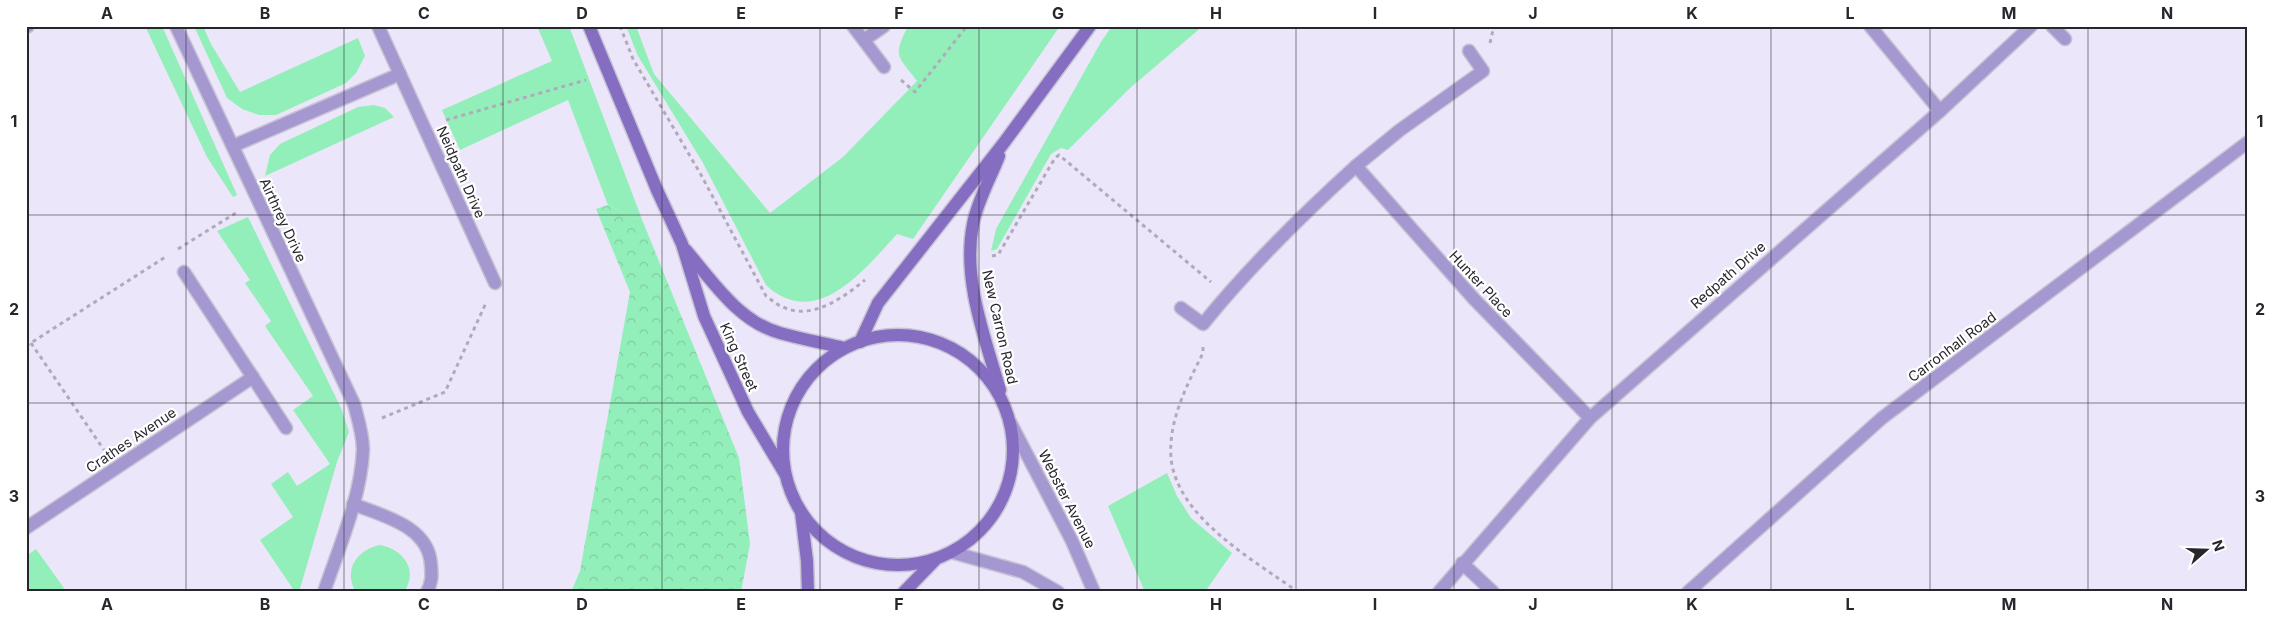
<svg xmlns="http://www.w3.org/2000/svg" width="2274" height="618" viewBox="0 0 2274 618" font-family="Inter,sans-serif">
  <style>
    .grass { fill: #93efba }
    .forest { fill: url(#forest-crowns) }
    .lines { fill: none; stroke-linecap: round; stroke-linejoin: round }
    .lane-casing { stroke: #c8c3d4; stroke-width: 15 }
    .street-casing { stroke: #c8c3d4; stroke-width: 15 }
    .secondary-casing { stroke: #c8c3d4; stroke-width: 15 }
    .path { stroke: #afabba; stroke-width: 3; stroke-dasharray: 4 4; stroke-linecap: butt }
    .lane { stroke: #a598d1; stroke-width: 12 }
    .street { stroke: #a598d1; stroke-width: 12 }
    .secondary { stroke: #856ec2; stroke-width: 12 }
    .grid { fill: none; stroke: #28262d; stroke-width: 1; stroke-opacity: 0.55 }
    .labels { text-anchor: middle; stroke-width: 4.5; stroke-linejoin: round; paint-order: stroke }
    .street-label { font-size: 14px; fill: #28262d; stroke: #fff }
    .neatline { fill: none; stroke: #28262d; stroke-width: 2 }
    .grid-label { font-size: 16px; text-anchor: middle; font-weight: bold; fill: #28262d }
  </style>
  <defs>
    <pattern id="forest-crowns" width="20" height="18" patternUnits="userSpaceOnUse" patternTransform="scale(1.25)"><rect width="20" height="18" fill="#93efba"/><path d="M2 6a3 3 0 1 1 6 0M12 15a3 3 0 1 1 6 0" fill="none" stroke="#7fcda0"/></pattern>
  </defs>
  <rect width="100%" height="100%" fill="#ebe6f9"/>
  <g class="grass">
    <path d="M145,26H162L237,195L233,197L207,157Z"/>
    <path d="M194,26H203L211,44L240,92L358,38L365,56L356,73L346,83L276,115H259L242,109L227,98Z"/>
    <path d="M537,26H569L643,222L608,205L568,100L460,150L442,110L552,61Z"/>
    <path d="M626,26H636L654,74L770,213L843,157L917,81C898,55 892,58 908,26H1060L913,239L897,234C865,269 816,332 766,285L703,163L638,56Z"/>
    <path d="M1112,26H1203L1130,88L1068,150L1061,148L1051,154L997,249L991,251L996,229L1101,42Z"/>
    <path d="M374,105L385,108L394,117L265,176L270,155L280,144L358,107Z"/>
    <path d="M248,217L341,408L349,432L337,462L299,592H295L260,540L293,517L271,484L288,472L297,486L330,464L293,410L313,396L265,326L271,321L245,283L250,280L217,231Z"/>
    <path d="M1167,473L1177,496L1191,518L1232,553L1205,592H1145L1108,506Z"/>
    <path d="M380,545C403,549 419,570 404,592H356C342,570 358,549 380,545Z"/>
    <path d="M36,549L64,588L60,592H26V556Z"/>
  </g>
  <path class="forest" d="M608,205L643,222L739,458L750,544L741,592H571L580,571L630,292L596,209Z"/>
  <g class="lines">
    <g class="lane-casing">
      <g id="lane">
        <path d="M184,272L286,428"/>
        <path d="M1688,592L1882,418L2248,142"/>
      </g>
    </g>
    <g class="street-casing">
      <g id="street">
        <path d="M176,26L354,404C358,419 363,434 363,450C361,498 339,547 324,592"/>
        <path d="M378,26L495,283"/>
        <path d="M853,26L884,67"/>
        <path d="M1870,26L1940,111"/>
        <path d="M2052,26L2065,39"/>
        <path d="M26,27L28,26"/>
        <path d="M864,40L884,26"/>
        <path d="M233,146L400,74"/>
        <path d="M1356,166L1400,130L1483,71L1469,51"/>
        <path d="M1181,308L1203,324C1249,267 1302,215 1356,166L1474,299L1590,418"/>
        <path d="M1010,422L1072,541L1094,592"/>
        <path d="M353,504C383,516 429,526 431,565C432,576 432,582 427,592"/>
        <path d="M26,528L253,377"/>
        <path d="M951,552L1023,572L1058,592"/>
        <path d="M1462,563L1493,592"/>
        <path d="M1439,592L1590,418L1940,111L2031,26"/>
      </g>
    </g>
    <g class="secondary-casing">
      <g id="secondary">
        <path d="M589,26L657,190L682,244L704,316L748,412L785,474"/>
        <path d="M999,156C991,177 977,202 973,224C962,279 985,338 1000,390"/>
        <path d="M686,250C712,281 739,322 780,333C801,339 823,343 844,348"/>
        <circle cx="898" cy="450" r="115"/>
        <path d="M860,342L878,303L1003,144L1090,26"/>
        <path d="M801,512L807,561L808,592"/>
        <path d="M904,592L936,559"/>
      </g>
    </g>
    <g class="path">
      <path d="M620,26L633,59L700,173L766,296C772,300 777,305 783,307C812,321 844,297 865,280"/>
      <path d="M1490,43L1494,26"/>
      <path d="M901,80L915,92L967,26"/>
      <path d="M446,120L586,80"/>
      <path d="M178,249L239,211"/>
      <path d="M992,256L998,255L1055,158L1059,155L1211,282"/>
      <path d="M31,343L104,450"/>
      <path d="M26,346L167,256"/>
      <path d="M1203,347V353C1187,385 1168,421 1171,458C1177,518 1254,560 1298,592"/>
      <path d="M382,418L445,392L486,303"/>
    </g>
    <use href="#lane" class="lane"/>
    <use href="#street" class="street"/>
    <use href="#secondary" class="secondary"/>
  </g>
  <path class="grid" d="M186,26V592M344,26V592M503,26V592M662,26V592M820,26V592M979,26V592M1137,26V592M1296,26V592M1454,26V592M1612,26V592M1771,26V592M1930,26V592M2088,26V592M26,215H2248M26,403H2248"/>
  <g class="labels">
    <g class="street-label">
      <text transform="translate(461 172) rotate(66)" y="5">Neidpath Drive</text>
      <text transform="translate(283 220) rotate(65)" y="5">Airthrey Drive</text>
      <text transform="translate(1728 275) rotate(-41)" y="5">Redpath Drive</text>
      <text transform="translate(1481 284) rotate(47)" y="5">Hunter Place</text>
      <text transform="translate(1000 327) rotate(77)" y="5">New Carron Road</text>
      <text transform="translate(1952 347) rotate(-37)" y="5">Carronhall Road</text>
      <text transform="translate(739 357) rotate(66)" y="5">King Street</text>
      <text transform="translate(131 440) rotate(-34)" y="5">Crathes Avenue</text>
      <text transform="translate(1067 499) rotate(63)" y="5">Webster Avenue</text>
    </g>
  </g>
  <rect width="2274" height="618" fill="none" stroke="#ffffff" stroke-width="55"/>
  <g transform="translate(2206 550) rotate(70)" stroke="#ffffff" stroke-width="4" paint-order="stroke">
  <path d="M0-4L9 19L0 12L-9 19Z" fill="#28262d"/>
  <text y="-8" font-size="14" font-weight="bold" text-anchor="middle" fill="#28262d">N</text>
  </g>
  <rect x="28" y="28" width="2218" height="562" class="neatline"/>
  <g class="grid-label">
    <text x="107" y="19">A</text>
    <text x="265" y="19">B</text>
    <text x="424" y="19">C</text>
    <text x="582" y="19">D</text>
    <text x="741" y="19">E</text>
    <text x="899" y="19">F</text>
    <text x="1058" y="19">G</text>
    <text x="1216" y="19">H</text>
    <text x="1375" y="19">I</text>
    <text x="1533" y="19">J</text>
    <text x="1692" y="19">K</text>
    <text x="1850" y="19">L</text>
    <text x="2009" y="19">M</text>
    <text x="2167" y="19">N</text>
    <text x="14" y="127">1</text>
    <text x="2260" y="127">1</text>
    <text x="14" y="315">2</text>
    <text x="2260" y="315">2</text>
    <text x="14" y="502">3</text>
    <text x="2260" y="502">3</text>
    <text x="107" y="610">A</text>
    <text x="265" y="610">B</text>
    <text x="424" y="610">C</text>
    <text x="582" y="610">D</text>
    <text x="741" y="610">E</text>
    <text x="899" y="610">F</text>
    <text x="1058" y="610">G</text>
    <text x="1216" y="610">H</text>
    <text x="1375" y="610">I</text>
    <text x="1533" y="610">J</text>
    <text x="1692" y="610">K</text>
    <text x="1850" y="610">L</text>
    <text x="2009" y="610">M</text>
    <text x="2167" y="610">N</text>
  </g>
</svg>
